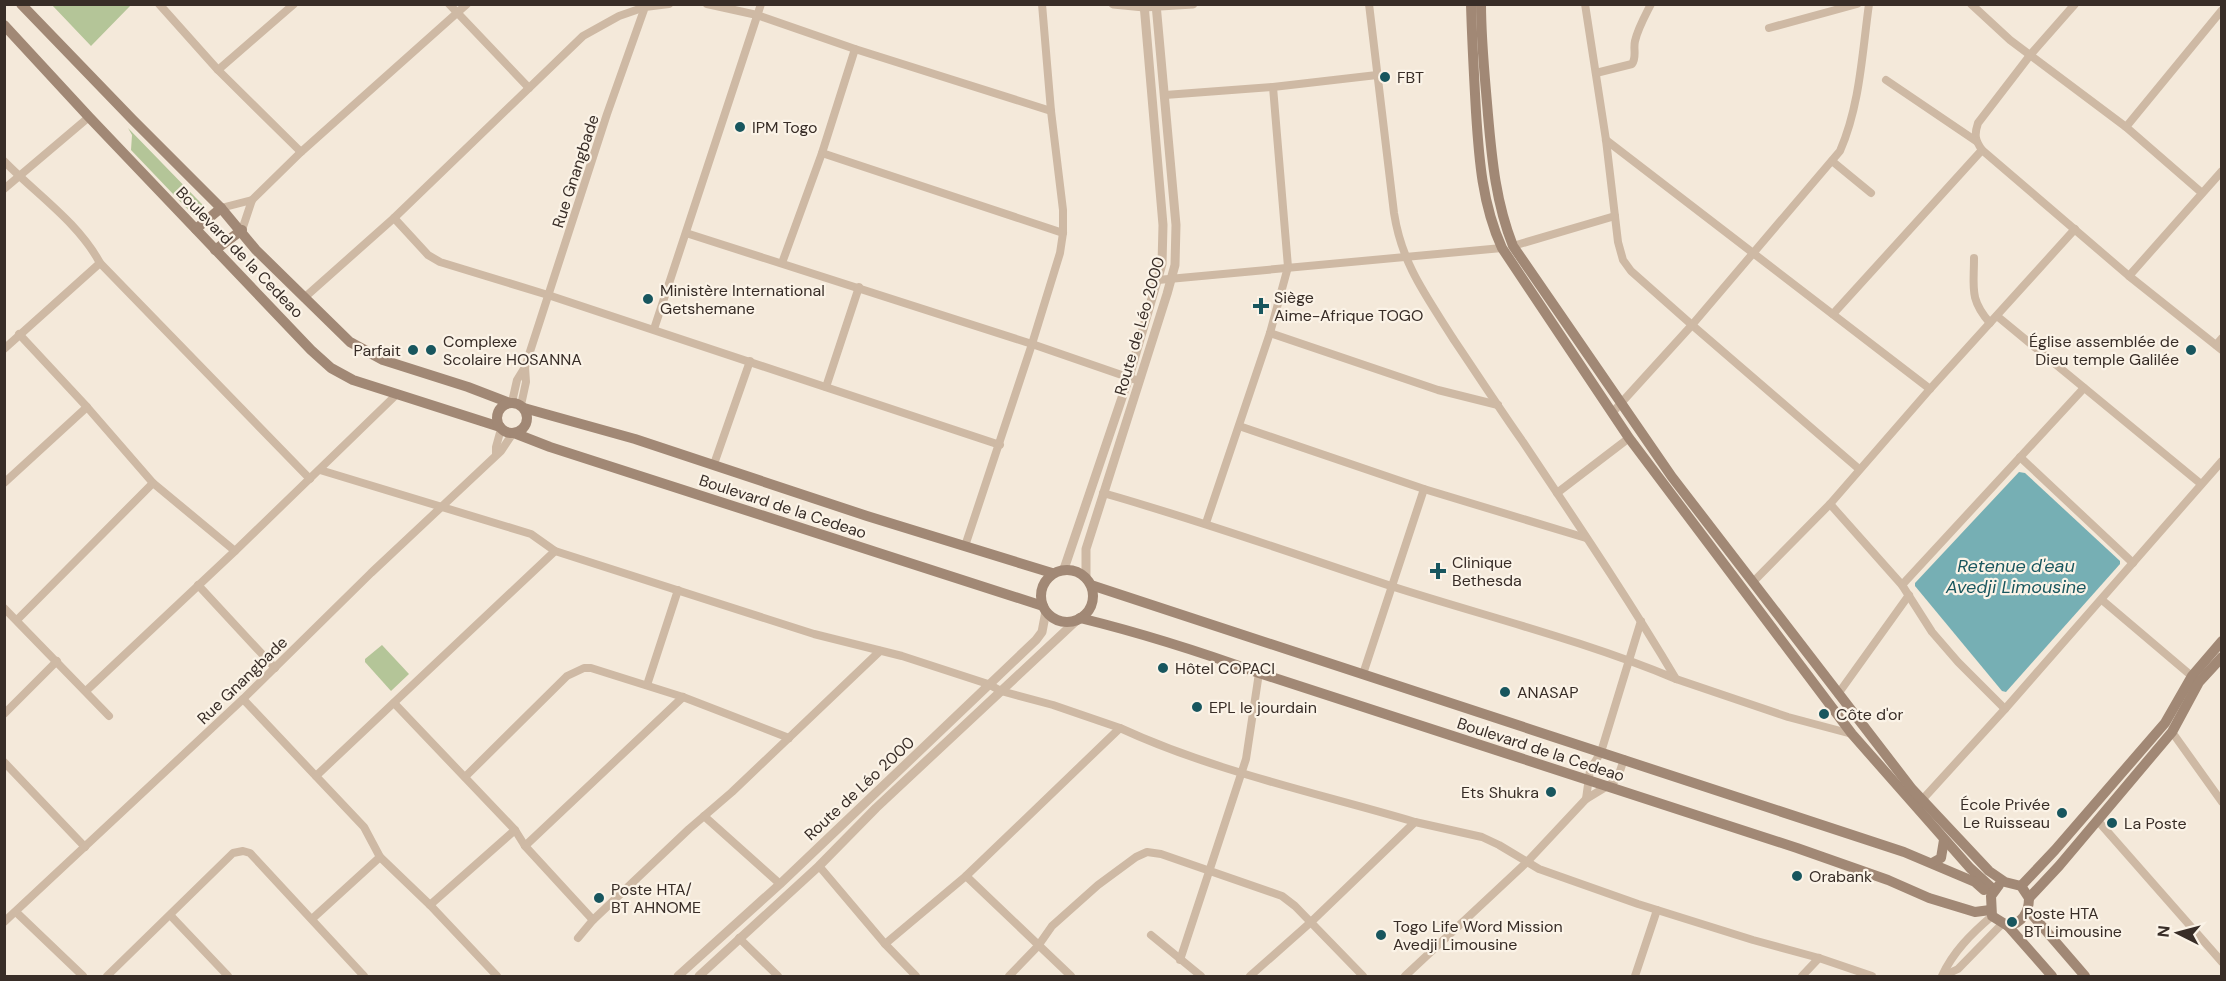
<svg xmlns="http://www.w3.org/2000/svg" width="2226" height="981" viewBox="0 0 2226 981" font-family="'DM Sans',sans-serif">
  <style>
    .green { fill: #b4c598 }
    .water { fill: #76afb4 }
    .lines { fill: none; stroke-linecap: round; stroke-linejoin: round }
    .minor { stroke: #ceb9a4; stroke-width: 8 }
    .tertiary { stroke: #ceb9a4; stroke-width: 9 }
    .secondary { stroke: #a18875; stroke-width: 10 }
    .poi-dot { fill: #18565e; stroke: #fbf3e7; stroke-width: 2 }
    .labels { text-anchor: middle; stroke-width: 4.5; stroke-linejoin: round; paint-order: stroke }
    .poi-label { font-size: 16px; fill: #382d27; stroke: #fbf3e7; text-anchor: start }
    .street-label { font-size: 16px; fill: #382d27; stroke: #fbf3e7 }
    .water-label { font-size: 18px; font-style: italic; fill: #18565e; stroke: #fbf3e7 }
  </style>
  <rect width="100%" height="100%" fill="#f4e9da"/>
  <g class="green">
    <path d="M52,5H51H131L91,46Z"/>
    <path d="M128,128L196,198L206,208L195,217L131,150L132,135Z"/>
    <path d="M382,645L409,674L391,691L365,662V659Z"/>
  </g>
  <path class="water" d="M2019,472L2025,473L2120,561V564L2006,692L2002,691L1915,586V583Z"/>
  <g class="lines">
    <g class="minor">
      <path d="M159,4L218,70L301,152"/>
      <path d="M449,4L529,88"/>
      <path d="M707,4L757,15L855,49L1051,111"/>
      <path d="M1369,4L1394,213C1402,265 1427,297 1454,340C1477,374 1499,408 1523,442C1575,520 1628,598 1676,679L1788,717L1852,734"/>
      <path d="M1585,4L1606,140L1618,242L1623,260L1631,271L1692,325L1859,469"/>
      <path d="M1971,4L2010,40L2126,127L2202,193"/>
      <path d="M2075,4L2031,54L1978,123C1974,135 1975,140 1982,150L2129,276L2222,350"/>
      <path d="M1769,28L1857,4"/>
      <path d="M218,70L294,4"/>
      <path d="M1596,73L1632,64C1637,57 1633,49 1635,41C1638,28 1645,16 1651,4"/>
      <path d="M1886,80L1976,141"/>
      <path d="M1165,95L1273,87L1377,75"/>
      <path d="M2126,127L2222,10"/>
      <path d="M1606,140L1930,389"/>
      <path d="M822,153L1063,233"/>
      <path d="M4,161C36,194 78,222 100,263L310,479"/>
      <path d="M1832,161L1871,193"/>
      <path d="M4,189L89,117"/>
      <path d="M221,208L252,200"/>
      <path d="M394,218L428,255L440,262L548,295L1000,445"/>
      <path d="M242,230L252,200L301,152L467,4"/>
      <path d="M686,233L1032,344L1139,381"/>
      <path d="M1513,246L1615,216"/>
      <path d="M1974,258C1974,288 1969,299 1990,323"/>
      <path d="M782,263L822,153L855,49"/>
      <path d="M2129,276L2222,171"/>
      <path d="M1158,280L1502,248"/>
      <path d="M304,298L394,218L583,36L619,16L645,7"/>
      <path d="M1833,314L1982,150"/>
      <path d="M1997,316L2201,484"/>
      <path d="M654,329L761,4"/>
      <path d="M1270,333L1438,390L1498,405"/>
      <path d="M19,334L87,407L153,483L235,551"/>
      <path d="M2216,345L2222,338"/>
      <path d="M4,349L100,263"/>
      <path d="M826,387L859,287"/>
      <path d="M512,402L517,380L525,367L607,114L640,21L645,7L669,4"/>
      <path d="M521,405L526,382L525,367"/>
      <path d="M1612,413L1692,325L1840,151C1860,105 1862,54 1869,4"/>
      <path d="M1239,426L1424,489L1586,538"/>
      <path d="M496,454V447L501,429"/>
      <path d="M2020,457L2133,563"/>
      <path d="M714,464L750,361"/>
      <path d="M320,470L531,534L555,551L814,634L902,656L988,684L1001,691L1053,705L1120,728"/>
      <path d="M4,483L87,407"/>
      <path d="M1103,493C1202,521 1297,555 1394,587C1488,617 1585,641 1676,679"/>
      <path d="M1557,493L1629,438"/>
      <path d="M1830,504L1902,585L1932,632L1958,662L2005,709"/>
      <path d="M1206,523L1270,333L1288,267L1273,87"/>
      <path d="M965,546L1032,344L1060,253L1063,233V210L1051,111L1042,4"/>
      <path d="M1753,582L1830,504L1930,389L2075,229"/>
      <path d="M198,585L275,668"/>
      <path d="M1902,585L2084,388"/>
      <path d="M2102,600L2194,678"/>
      <path d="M4,608L109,716"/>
      <path d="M17,620L153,483"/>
      <path d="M1363,674L1424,489"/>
      <path d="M647,685L678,590"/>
      <path d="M86,691L235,551L396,395"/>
      <path d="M1838,694L1909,595"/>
      <path d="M243,699L364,827L380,857L430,905L497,976"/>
      <path d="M394,703L515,830L525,846L593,920"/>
      <path d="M4,714L57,661"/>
      <path d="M2172,732L2222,802"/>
      <path d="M4,762L85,847"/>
      <path d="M316,776L555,551"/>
      <path d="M465,777L567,676L584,668H591L683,697L789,738"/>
      <path d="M1586,799L1590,770L1601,752L1641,621"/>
      <path d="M1922,800L2005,709L2222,461"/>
      <path d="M704,816L780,884"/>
      <path d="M2098,821L2222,962"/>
      <path d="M525,846L683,697"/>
      <path d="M819,866L885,944L916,976"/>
      <path d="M430,905L515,830"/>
      <path d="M16,912L83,976"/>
      <path d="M171,916L228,976"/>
      <path d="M312,919L380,857"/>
      <path d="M4,922L243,699L371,573L501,451L513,433"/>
      <path d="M1151,935L1201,976"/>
      <path d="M578,938L593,920L689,829L732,792L880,651"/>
      <path d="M739,938L778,976"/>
      <path d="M885,944L966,876"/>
      <path d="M1180,960L1246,759L1259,673"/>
      <path d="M107,976L233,853L243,851L250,853L364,976"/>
      <path d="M1009,976L1038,946L1052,926L1098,885L1136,857L1147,852L1161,854L1282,896L1295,906L1363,976"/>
      <path d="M1071,976L966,876L1120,728C1213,771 1317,793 1415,822"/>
      <path d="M1250,976L1311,922L1415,822L1482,837L1499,845L1539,869L1638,904L1753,940L1819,958L1872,976"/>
      <path d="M1405,976L1527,862L1586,799L1614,782L1619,774L1624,759"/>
      <path d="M1635,976L1657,910"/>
      <path d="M1802,976L1819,958"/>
      <path d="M1942,976C1953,952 1971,934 1992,916"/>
      <path d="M1943,976L1958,969L2002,924"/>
    </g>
    <g class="tertiary">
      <path d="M1113,4L1144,7L1193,4"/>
      <path d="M1064,569L1129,377L1162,264L1163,225L1144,4"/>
      <path d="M1086,577V549L1167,294L1175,265L1176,225L1156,4"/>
      <path d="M678,976L780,884L1036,640L1042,632L1046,611"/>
      <path d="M699,976L819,866L876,808L1076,621"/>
    </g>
    <g class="secondary">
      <path d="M21,4L132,119L221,208L256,250L350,342L383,360L468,387L510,403"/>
      <path d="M1471,4C1472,40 1474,76 1476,112C1479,159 1482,204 1502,248L1629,438L1852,734L1970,868L1994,890"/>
      <path d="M1481,4C1481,42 1485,78 1488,115C1492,161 1496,203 1513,246L1672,477L1912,789L1989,871L2005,882L2021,886L2029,898C2029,912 2022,923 2008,926"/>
      <path d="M4,25L89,117L311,350L331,368L353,380L500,427"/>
      <path d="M196,229L221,208"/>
      <path d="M215,250L242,230"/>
      <circle cx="512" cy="418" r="15"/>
      <path d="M524,408L635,439L867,516L1052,573"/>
      <path d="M514,433L550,447L1043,606"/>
      <circle cx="1067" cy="596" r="26"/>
      <path d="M1091,585L1904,852L1975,882L1984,890"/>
      <path d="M1080,618C1141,633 1201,652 1259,673L1797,848L1888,880L1929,898L1975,912L1990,910"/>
      <path d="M1932,863L1941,858L1944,840"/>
      <path d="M1999,885L1991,896L1992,916L2008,926L2052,976"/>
      <path d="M2021,886L2055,850L2165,723L2192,676L2222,641"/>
      <path d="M2029,898L2059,866L2172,732L2199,682L2222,657"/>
      <path d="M2028,910L2085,976"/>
    </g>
  </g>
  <g class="poi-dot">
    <circle cx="1385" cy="77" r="6"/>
    <circle cx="740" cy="127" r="6"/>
    <circle cx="648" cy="299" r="6"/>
    <path d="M1258 297h6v6h6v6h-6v6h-6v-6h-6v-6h6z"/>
    <circle cx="413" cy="350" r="6"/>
    <circle cx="431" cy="350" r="6"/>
    <circle cx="2191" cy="350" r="6"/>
    <path d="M1435 562h6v6h6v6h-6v6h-6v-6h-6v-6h6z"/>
    <circle cx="1163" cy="668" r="6"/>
    <circle cx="1505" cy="692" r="6"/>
    <circle cx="1197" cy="707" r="6"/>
    <circle cx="1824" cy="714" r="6"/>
    <circle cx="1551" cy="792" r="6"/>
    <circle cx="2062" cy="813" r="6"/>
    <circle cx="2112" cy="823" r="6"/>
    <circle cx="1797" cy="876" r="6"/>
    <circle cx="599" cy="898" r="6"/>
    <circle cx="2012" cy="922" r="6"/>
    <circle cx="1381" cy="935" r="6"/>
  </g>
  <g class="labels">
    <g class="poi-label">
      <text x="1397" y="83">FBT</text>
      <text x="752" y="133">IPM Togo</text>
      <text x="660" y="296">Ministère International<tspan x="660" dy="18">Getshemane</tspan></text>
      <text x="1274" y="303">Siège<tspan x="1274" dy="18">Aime-Afrique TOGO</tspan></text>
      <text x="443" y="347">Complexe<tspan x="443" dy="18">Scolaire HOSANNA</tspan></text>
      <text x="2179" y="347" text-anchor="end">Église assemblée de<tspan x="2179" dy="18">Dieu temple Galilée</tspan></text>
      <text x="401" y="356" text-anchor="end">Parfait</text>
      <text x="1452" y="568">Clinique<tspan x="1452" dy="18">Bethesda</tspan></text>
      <text x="1175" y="674">Hôtel COPACI</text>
      <text x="1517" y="698">ANASAP</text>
      <text x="1209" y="713">EPL le jourdain</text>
      <text x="1836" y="720">Côte d'or</text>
      <text x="1539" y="798" text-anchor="end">Ets Shukra</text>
      <text x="2050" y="810" text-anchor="end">École Privée<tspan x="2050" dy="18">Le Ruisseau</tspan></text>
      <text x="2124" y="829">La Poste</text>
      <text x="1809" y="882">Orabank</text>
      <text x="611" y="895">Poste HTA/<tspan x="611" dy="18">BT AHNOME</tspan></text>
      <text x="2024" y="919">Poste HTA<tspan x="2024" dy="18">BT Limousine</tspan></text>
      <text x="1393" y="932">Togo Life Word Mission<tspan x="1393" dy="18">Avedji Limousine</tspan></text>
    </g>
    <g class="street-label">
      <text transform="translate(575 171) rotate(-72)" y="6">Rue Gnangbade</text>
      <text transform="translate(240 252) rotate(46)" y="6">Boulevard de la Cedeao</text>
      <text transform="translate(1139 326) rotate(-74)" y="6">Route de Léo 2000</text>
      <text transform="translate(783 506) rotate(18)" y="6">Boulevard de la Cedeao</text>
      <text transform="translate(242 680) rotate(-44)" y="6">Rue Gnangbade</text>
      <text transform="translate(1541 749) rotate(18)" y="6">Boulevard de la Cedeao</text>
      <text transform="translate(859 788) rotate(-43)" y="6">Route de Léo 2000</text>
    </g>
    <g class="water-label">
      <text x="2016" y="572">Retenue d'eau<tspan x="2016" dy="21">Avedji Limousine</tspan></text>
    </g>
  </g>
  <rect width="2226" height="981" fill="none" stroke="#382d27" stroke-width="12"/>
  <g transform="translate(2178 933) rotate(276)" stroke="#fbf3e7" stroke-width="4.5" paint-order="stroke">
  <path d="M0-4.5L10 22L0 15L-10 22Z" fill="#382d27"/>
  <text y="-9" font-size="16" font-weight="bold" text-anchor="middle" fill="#382d27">N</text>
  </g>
</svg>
